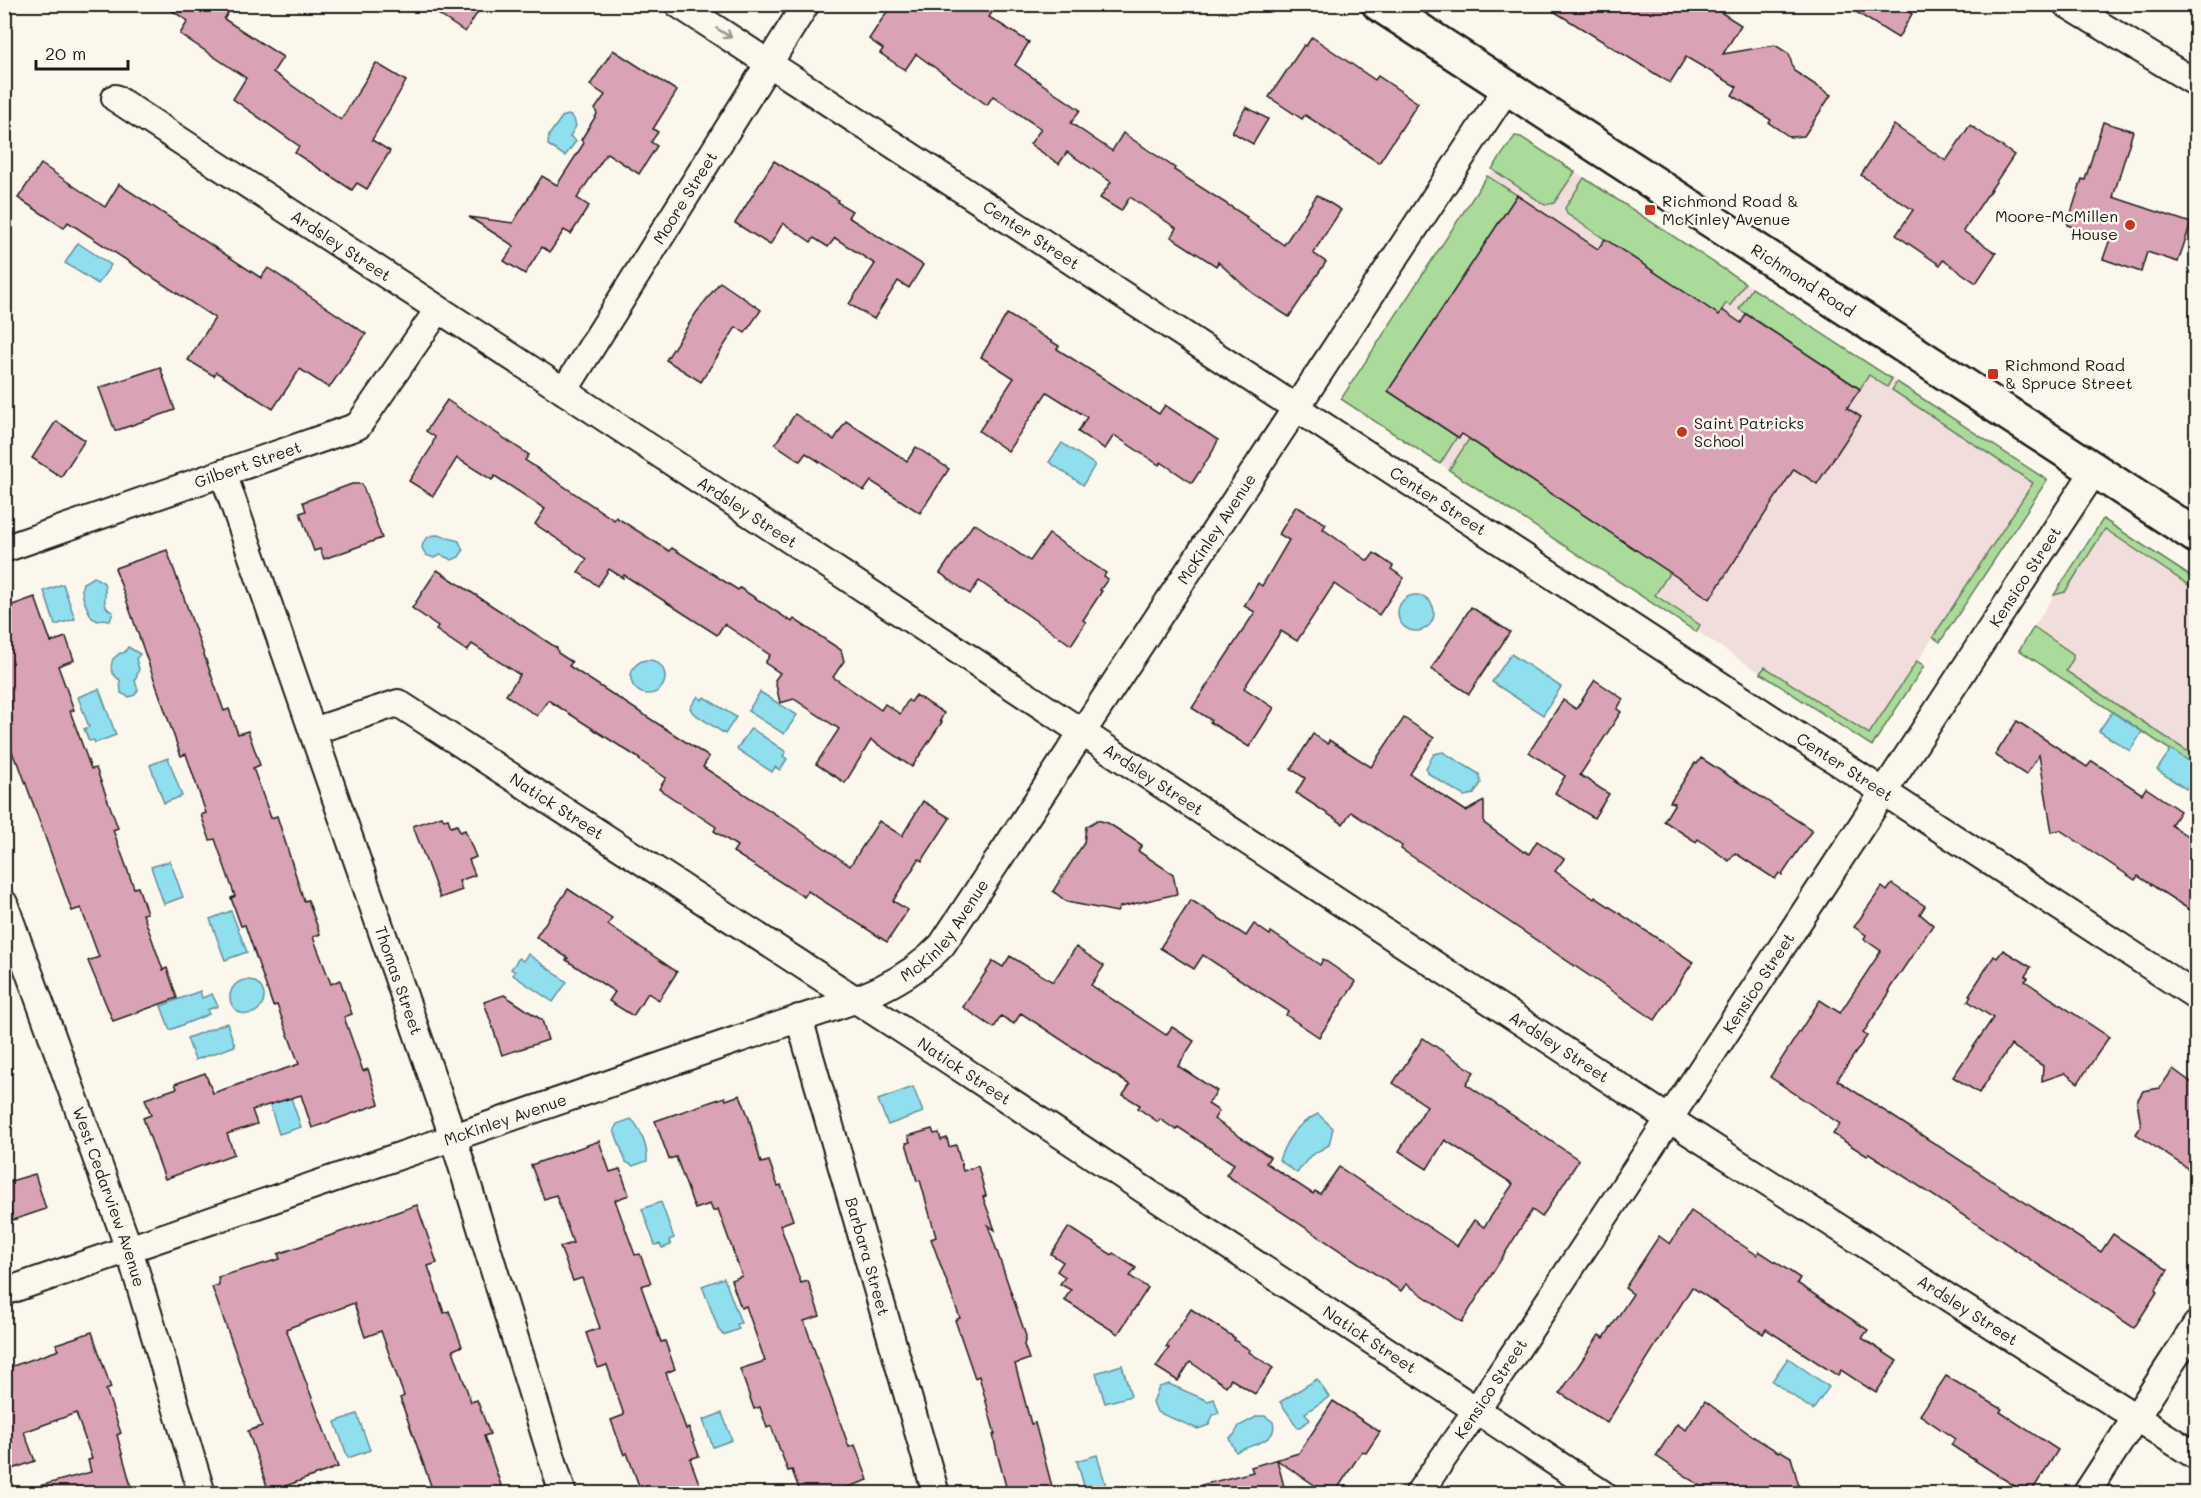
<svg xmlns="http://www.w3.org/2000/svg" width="2201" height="1498" viewBox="0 0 2201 1498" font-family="Mali,sans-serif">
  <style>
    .built { fill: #f1dedc }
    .green { fill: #abdb9b; stroke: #647c5c; stroke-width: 1.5 }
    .water { fill: #90dfee; stroke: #62919a; stroke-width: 1.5 }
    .building { fill: #daa2b5; stroke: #1c1c1c; stroke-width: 1.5 }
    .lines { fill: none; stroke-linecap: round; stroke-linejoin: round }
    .minor-casing { stroke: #1c1c1c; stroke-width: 30 }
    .tertiary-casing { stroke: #1c1c1c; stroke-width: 38 }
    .minor { stroke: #fbf7ec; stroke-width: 26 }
    .tertiary { stroke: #fbf7ec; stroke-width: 33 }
    .oneway { stroke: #97948e }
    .poi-dot { fill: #c8321e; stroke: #fbf7ec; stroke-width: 2 }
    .labels { text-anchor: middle; stroke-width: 5; stroke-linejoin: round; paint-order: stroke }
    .street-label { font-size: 16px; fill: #1c1c1c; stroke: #fbf7ec }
    .poi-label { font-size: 16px; fill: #1c1c1c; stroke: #fbf7ec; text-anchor: start }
  </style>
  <rect width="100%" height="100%" fill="#fbf7ec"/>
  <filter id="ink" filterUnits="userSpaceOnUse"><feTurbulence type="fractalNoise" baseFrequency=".0167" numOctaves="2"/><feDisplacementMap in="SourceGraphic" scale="12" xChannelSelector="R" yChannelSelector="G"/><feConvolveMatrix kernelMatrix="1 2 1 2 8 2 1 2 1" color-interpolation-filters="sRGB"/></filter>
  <g filter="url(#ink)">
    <g class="built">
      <path d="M1515,136L1521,137L1575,172L2047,480L1940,642L1933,637L1918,661L1924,666L1872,746L1341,399Z"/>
      <path d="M2103,519L2196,580V767L2019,650Z"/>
    </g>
    <g class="green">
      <path d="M1515,136L1521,137L1575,172L1554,203L1545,205L1492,169Z"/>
      <path d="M1487,176L1517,195L1388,391L1457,437L1440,464L1341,399Z"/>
      <path d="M1584,178L1745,283L1730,306L1726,303L1719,315L1567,214L1565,208Z"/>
      <path d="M1752,288L1892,379L1887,387L1869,375L1860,389L1739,309Z"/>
      <path d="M1897,382L2047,480L1940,642L1933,637L2033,483L1892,390Z"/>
      <path d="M1469,439L1670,572L1655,595L1700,625L1696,632L1449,470Z"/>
      <path d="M2103,519L2196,580V590L2105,529L2065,592L2054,595Z"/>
      <path d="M2034,627L2073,654V659L2066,671L2196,757V767L2019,650Z"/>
      <path d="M1917,661L1924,666L1872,746L1760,673L1765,667L1869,734Z"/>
    </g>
    <g class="water">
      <path d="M568,115C576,117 574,122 576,126L570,136L576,141L565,156L548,145L549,135L562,117Z"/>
      <path d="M78,243L111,265L98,284L65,263Z"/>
      <path d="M1062,443L1095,465L1083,485L1049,462Z"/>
      <path d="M438,535L459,541L463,551L459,557L452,560L441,555L434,558L426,555L422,548C423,539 428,535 438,535Z"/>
      <path d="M94,577L104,583C108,594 99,607 113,612L110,621L104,619L98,621L92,618C87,608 79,594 83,583Z"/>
      <path d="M63,584L75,619L55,625L44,591Z"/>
      <circle cx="1416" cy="613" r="18"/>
      <path d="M128,647L140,654L136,659L139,669L135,681L138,690L135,695L129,697L121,693L120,680C112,675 109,669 113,659L120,653H124Z"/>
      <path d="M1511,654L1561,687L1543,715L1492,682Z"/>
      <circle cx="648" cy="677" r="17"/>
      <path d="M99,689L116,735L95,743L94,740L89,741L84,729L89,727L78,697Z"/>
      <path d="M760,692L797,715L784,734L748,711Z"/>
      <path d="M698,696L702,700L704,697L736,717L725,734L693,713L690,708Z"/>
      <path d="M2112,712L2142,732L2130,751L2099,731Z"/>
      <path d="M751,728L786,752L783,756L787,759L780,770L775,767L772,772L737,749Z"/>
      <path d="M2171,749L2196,766V774L2186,789L2157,770Z"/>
      <path d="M1443,752L1479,774L1481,783L1474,794L1464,796L1429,774L1426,768L1434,754Z"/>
      <path d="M168,758L182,796L164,803L150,765Z"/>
      <path d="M170,861L183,897L164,904L151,867Z"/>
      <path d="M231,911L247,952L225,960L210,919Z"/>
      <path d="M528,954L567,982L553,1002L513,975L515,972L511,969L519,958L523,961Z"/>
      <circle cx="247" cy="997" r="17"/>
      <path d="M200,991L202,998L212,994L218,1006L207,1010L209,1014L170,1030L161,1006Z"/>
      <path d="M227,1023L235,1046L195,1060L187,1038Z"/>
      <path d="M913,1087L923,1112L888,1125L878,1100Z"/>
      <path d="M289,1092L301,1127L279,1134L268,1099Z"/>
      <path d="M1318,1114L1333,1128L1329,1145L1310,1156L1297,1173L1279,1160C1287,1138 1297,1124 1318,1114Z"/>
      <path d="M631,1119C640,1126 648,1149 647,1161L633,1166L626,1162L614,1130L617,1124Z"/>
      <path d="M661,1202L674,1238L669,1240L671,1245L662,1248L660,1244L655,1245L642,1209Z"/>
      <path d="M724,1278L741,1323L737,1324L739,1329L723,1335L719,1330L702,1286Z"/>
      <path d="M1788,1358L1829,1387L1813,1410L1772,1381Z"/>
      <path d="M1122,1365L1131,1396L1105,1403L1096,1373Z"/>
      <path d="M1317,1379L1329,1397L1305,1413L1310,1420L1298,1428L1280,1402Z"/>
      <path d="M1169,1384L1208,1401L1214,1399L1219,1413L1213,1415L1209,1425L1198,1429L1157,1412L1153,1402L1159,1387Z"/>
      <path d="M722,1413L732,1440L713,1447L703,1420Z"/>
      <path d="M357,1414L370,1450L348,1458L335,1422Z"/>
      <path d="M1258,1416H1265L1273,1422C1279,1442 1249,1445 1236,1452L1229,1438L1234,1435L1239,1426Z"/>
      <path d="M1097,1455L1108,1493H1086L1077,1461Z"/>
    </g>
    <g class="building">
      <path d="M162,4H234L224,19L283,57L273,72L341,120L376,63L406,81L372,140L390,151L367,189L357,183L352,190L295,153L299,146L233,99L246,78L180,34L188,21Z"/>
      <path d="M423,4H483L465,32Z"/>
      <path d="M892,4H997L989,17L1029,42L1015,65L1080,110L1071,123L1112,151L1123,133L1175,168L1174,170L1247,217L1246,219L1284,245L1317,195L1341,210L1313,253L1326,262L1289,317L1252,293L1218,262L1216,266L1171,237L1176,228L1130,197L1121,211L1100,198L1111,182L1067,152L1059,164L1030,144L1041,129L993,96L987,105L916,54L905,70L880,53L883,49L869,39Z"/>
      <path d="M1542,4H1708L1741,25L1723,54L1775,45L1789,54L1794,71L1831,95L1804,136L1790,137L1769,123L1771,120L1732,95L1737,87L1686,57L1670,83Z"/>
      <path d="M1843,4H1896L1912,14L1898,38Z"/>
      <path d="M1312,37L1375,80L1378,76L1418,103L1379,163L1305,115L1302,119L1269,97L1304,45L1306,46Z"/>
      <path d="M613,50L677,91L653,129L658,132L651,142L657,146L639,174L607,153L577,198L589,206L571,234L564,230L550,252L542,247L525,274L504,261L514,246L469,217L513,223L542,176L557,185L584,143L581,140L597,114L595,109L605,95L590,85Z"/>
      <path d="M1246,107L1268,119L1253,144L1232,132Z"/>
      <path d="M2103,122L2133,131L2113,197L2191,223L2178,262L2147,252L2141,272L2103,259L2110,239L2067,225L2082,179L2085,180Z"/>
      <path d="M1894,125L1946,161L1970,125L2014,155L1963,231L1996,253L1976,283L1943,260L1940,265L1896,235L1913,210L1861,175Z"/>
      <path d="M774,161L838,200L837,202L852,211L848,217L923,265L909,288L898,281L874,319L849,304L875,264L835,238L828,247L814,238L811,242L783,223L770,245L735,223Z"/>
      <path d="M41,164L105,207L119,184L261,278L268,268L366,334L329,388L300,369L273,409L216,372L214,376L188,360L215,318L68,222L64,228L18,198Z"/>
      <path d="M1517,195L1598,249L1605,239L1719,315L1722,310L1741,323L1746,314L1860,389L1847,408L1861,417L1817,484L1794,469L1710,599L1462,434L1459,438L1388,391Z"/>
      <path d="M720,282L761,310L745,333L736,327L701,382L666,360L696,313Z"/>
      <path d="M1007,314L1059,346L1057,349L1159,414L1165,405L1218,440L1213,451L1192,483L1161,462L1159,465L1114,435L1105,449L1078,432L1087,417L1047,392L1008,451L979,431L1014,378L981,357Z"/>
      <path d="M160,367L175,410L115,431L99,388Z"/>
      <path d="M447,400L529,455L525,460L614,520L616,517L669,551L672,548L738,590L740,588L792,622L794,619L841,650L844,661L833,677L881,710L885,704L900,714L908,700L911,702L916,695L944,713L940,721L942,722L912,767L871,740L845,783L816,764L839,729L794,699L780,703L775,680L780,673L765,663L770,655L724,624L717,635L624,575L623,578L609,569L598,586L578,572L587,559L535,524L545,509L495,476L492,480L457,458L433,496L409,481L431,448L435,437L426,431Z"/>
      <path d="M795,414L834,440L846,421L907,461L916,447L949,469L920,513L871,481L864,491L806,453L800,461L775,444Z"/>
      <path d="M56,421L85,440L61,477L32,458Z"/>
      <path d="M352,484H362L382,538L324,559L320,549L314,551L300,513L306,511L303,502Z"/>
      <path d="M1296,506L1326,524L1323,529L1368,561L1374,553L1393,566L1391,569L1404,578L1379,615L1334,584L1297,641L1281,631L1244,688L1274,708L1249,747L1210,722L1211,720L1192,708L1255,612L1244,606L1258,583L1262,586L1289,540L1279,534Z"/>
      <path d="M974,523L1030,561L1049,534L1106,573L1104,576L1108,579L1100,590L1102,591L1083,620L1086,622L1071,645L979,581L970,594L940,573Z"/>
      <path d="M167,550L224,711L229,709L238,734L248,731L260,765L253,768L271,818L277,816L304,901L308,900L320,934L313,937L331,984L340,980L352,1014L344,1017L363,1071L368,1069L379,1104L312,1128L301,1095L252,1110L257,1124L227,1134L234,1154L165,1179L143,1118L151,1115L145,1099L177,1088L175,1084L205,1073L213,1093L299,1064L277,1005L273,1006L245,925L241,926L231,898L235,896L215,839L210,840L201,815L206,813L186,754L181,756L115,568Z"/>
      <path d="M437,570L557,648L558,653L572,662L569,666L709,757L703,767L795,827L850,866L879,821L902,836L923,801L950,818L922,861L919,859L893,901L908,910L887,942L808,891L804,897L733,852L737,846L714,831L716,827L659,789L666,778L639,760L640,759L548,700L537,716L506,695L520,675L472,644L467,651L436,630L438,626L412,608Z"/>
      <path d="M35,597L51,642L66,637L74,660L58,666L74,710L70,711L91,769L96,768L118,828L113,830L134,888L138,887L147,913L143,914L163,970L167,968L177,998L113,1021L88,961L99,957L81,908L72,911L18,762H16L4,730V608Z"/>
      <path d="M1471,607L1510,632L1469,694L1431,669Z"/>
      <path d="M1595,680L1623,699L1617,709L1621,712L1580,775L1609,794L1594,818L1555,793L1565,776L1529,752L1563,700L1576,709Z"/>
      <path d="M1404,718L1434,738L1410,774L1466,811L1484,801V823L1524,852L1525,851L1529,854L1537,841L1564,859L1555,871L1594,899L1595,897L1693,962L1655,1020L1401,849L1402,846L1351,812L1343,824L1296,793L1305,778L1291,769L1313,734L1328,744L1329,740L1371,767Z"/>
      <path d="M2017,721L2087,767L2092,761L2142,794L2146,788L2180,811L2171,825L2196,842V914L2138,876L2135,880L2060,830L2052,832L2039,755L2026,775L1995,755Z"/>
      <path d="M1701,758L1812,830L1782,875L1779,873L1775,879L1735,853L1729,861L1698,839L1696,842L1664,821L1675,803L1670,802L1695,763L1697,764Z"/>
      <path d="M442,816L444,820L448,819L451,827L457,825L460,832L465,830L476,857L469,860L475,875L459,881L462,890L440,898L413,826Z"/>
      <path d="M1097,820L1108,823L1142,845L1138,851L1173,874L1177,894L1120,907L1117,912L1067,902L1053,891L1084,843L1086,827Z"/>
      <path d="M1892,884L1925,906L1920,914L1933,925L1888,991L1890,992L1863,1033L1867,1036L1837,1080L2101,1252L2113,1234L2168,1270L2155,1290L2157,1292L2134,1328L1869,1153L1867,1156L1833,1134L1840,1124L1770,1077L1820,1000L1840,1013L1881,951L1864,939L1866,935L1854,927L1882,887L1887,891Z"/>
      <path d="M568,889L612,918L608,925L677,972L659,1000L648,993L633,1016L609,1001L615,992L566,960L568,958L536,937Z"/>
      <path d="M1191,900L1246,936L1254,924L1270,935L1271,932L1320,965L1323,959L1356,982L1319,1037L1286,1015L1288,1011L1203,955L1194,969L1160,948Z"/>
      <path d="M1076,947L1104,966L1091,985L1166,1035L1172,1027L1194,1041L1178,1066L1217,1091L1208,1104L1219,1111L1214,1119L1270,1157L1266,1163L1313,1194L1315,1191L1320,1194L1339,1167L1457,1246L1474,1220L1484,1227L1513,1184L1445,1140L1427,1169L1399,1151L1427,1106L1393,1083L1423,1038L1474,1072L1466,1084L1579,1160L1542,1217L1532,1210L1462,1322L1406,1284L1401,1291L1226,1175L1234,1164L1178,1127L1176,1130L1160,1119L1158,1122L1138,1108L1140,1105L1123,1095L1130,1085L1021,1013L1014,1024L1001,1016L994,1028L963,1007L993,961L1003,967L1010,956L1053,982Z"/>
      <path d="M2003,950L2031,967L2025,976L2028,978L2025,981L2109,1037L2078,1083L2065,1073L2042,1081L2043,1066L2011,1045L1979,1093L1953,1077L1993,1018L1968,1001L1971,996L1969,995L1994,956L1997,958Z"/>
      <path d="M504,995L542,1020L548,1040L502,1055L484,1002Z"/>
      <path d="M2173,1069L2196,1086V1174L2136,1134L2141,1126L2137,1101L2143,1091L2160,1088Z"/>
      <path d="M740,1095L749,1118L761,1163L769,1161L778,1186L781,1185L793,1220L780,1225L801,1283L808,1281L820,1316L804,1321L849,1447L855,1445L868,1480L828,1494H801L792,1470L788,1471L771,1426L767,1428L760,1407L754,1409L740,1369L765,1361L746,1306L741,1308L731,1280L742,1276L718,1209L713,1211L710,1204L695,1209L676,1157L669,1159L655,1121L725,1097L726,1100Z"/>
      <path d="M932,1129L934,1134L939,1133L941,1140L947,1138L949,1147L956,1145L963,1171L978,1166L986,1196L983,1197L995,1230L988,1225L1026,1336L1024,1345L1029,1359L1015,1364L1031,1424L1035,1423L1054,1494H1008L997,1453L993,1434H995L979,1376L975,1378L955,1320L960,1318L931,1239L936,1237L920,1180L917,1181L906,1143L910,1142L908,1136Z"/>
      <path d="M599,1141L610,1172L620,1169L629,1195L615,1200L635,1255L640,1254L651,1283L641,1286L661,1342L665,1341L675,1369L666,1373L686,1429L689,1428L699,1456L690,1459L703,1494H642L627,1453L624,1455L611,1420L624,1415L607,1365L598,1368L586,1333L600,1328L582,1278L573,1281L560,1247L573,1243L556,1195L544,1199L531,1165Z"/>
      <path d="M35,1174L46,1209L13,1220L4,1191V1183Z"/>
      <path d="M417,1205L437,1263L428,1266L444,1313L449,1311L462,1346L453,1350L471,1402L477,1400L490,1434L484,1436L504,1494H434L400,1398L404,1396L381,1331L365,1337L354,1303L286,1329L338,1467L269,1492L248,1431L262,1426L212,1287L219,1285L218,1277L280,1259L278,1254Z"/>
      <path d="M1691,1211L1757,1255L1759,1251L1800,1278L1797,1283L1868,1330L1862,1338L1897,1361L1876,1393L1841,1370L1838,1376L1766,1329L1763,1334L1692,1287L1607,1423L1560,1393L1599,1335L1604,1338L1633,1294L1625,1288L1659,1236L1670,1244Z"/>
      <path d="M1069,1227L1112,1255L1113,1253L1136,1268L1130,1276L1148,1288L1118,1334L1064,1300L1071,1290L1060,1284L1065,1277L1057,1271L1063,1262L1051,1254Z"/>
      <path d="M1191,1309L1235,1338L1234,1340L1250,1350L1249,1352L1273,1368L1255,1394L1231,1379L1226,1386L1190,1362L1178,1381L1156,1367L1169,1348L1166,1347Z"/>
      <path d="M92,1332L111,1388L106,1390L121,1433L117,1435L131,1486L124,1488L126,1494H40L39,1486L91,1472L88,1460L92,1459L76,1413L24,1432L35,1461L4,1472V1369L59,1350L56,1344Z"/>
      <path d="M1946,1376L2002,1409L2000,1412L2058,1450L2030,1494H2027L1951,1445L1955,1439L1920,1415Z"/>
      <path d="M1333,1401L1380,1432L1366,1453L1362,1451L1334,1494H1328L1277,1460L1286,1494H1202L1201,1485L1253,1472L1251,1467L1299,1453Z"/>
      <path d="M1705,1401L1752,1436L1778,1452L1781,1451L1791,1457L1801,1494H1713L1656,1456L1677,1424L1686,1430Z"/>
    </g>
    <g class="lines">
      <g class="minor-casing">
        <g id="minor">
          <path id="s1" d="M678,4L2196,996"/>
          <path d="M2066,4L2196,83"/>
          <path id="s2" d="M115,98L564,391L1669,1119L2196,1456"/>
          <path id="s3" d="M564,391L806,4"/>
          <path id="s4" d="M223,473L453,1137L563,1494"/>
          <path id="s5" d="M4,549L358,426L438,310"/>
          <path id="s6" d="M313,731L398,703L924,1044L1603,1494"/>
          <path id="s7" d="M4,903L129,1249L202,1494"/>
          <path id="s8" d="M799,1018L936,1494"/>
          <path id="s9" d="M4,1292L736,1040C757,1033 779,1025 801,1018C854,1001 902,987 942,945L1507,88"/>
          <path id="s10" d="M1418,1494L1476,1411L1669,1119L2095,470"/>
          <path d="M2086,1494L2196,1325"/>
        </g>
      </g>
      <g class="tertiary-casing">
        <g id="tertiary">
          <path id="s11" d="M1379,4L2196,536"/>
        </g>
      </g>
      <use href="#minor" class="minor"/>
      <use href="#tertiary" class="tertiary"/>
    </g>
    <defs><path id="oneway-shaft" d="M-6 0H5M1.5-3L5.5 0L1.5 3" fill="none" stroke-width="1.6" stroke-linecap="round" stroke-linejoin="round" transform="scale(1.5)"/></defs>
    <use class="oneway" href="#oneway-shaft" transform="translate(724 33) rotate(32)"/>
  </g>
  <g class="poi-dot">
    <rect x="1644" y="204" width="12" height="12" rx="3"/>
    <circle cx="2130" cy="225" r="6"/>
    <rect x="1987" y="368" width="12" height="12" rx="3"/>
    <circle cx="1682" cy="432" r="6"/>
  </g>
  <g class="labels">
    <g class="street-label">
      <text dy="6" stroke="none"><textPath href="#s3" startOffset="228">Moore Street</textPath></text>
      <text dy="6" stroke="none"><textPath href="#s1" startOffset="422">Center Street</textPath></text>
      <text dy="6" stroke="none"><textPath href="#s2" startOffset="270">Ardsley Street</textPath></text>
      <text dy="6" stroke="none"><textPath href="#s11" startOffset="506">Richmond Road</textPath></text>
      <text dy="6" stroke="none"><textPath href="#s5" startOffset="258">Gilbert Street</textPath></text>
      <text dy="6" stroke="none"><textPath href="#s1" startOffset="908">Center Street</textPath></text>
      <text dy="6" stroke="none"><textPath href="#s2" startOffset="756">Ardsley Street</textPath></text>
      <text dy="6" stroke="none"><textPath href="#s9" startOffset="1502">McKinley Avenue</textPath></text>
      <text dy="6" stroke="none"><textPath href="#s10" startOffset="1100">Kensico Street</textPath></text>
      <text dy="6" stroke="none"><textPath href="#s1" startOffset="1394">Center Street</textPath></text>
      <text dy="6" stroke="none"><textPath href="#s2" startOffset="1242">Ardsley Street</textPath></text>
      <text dy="6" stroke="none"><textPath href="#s6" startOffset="279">Natick Street</textPath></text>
      <text dy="6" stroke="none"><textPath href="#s9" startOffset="1016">McKinley Avenue</textPath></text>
      <text dy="6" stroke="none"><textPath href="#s4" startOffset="537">Thomas Street</textPath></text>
      <text dy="6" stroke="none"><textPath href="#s10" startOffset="614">Kensico Street</textPath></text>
      <text dy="6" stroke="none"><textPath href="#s2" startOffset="1728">Ardsley Street</textPath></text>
      <text dy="6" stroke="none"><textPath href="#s6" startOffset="765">Natick Street</textPath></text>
      <text dy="6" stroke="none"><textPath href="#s9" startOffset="530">McKinley Avenue</textPath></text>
      <text dy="6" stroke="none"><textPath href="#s7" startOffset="312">West Cedarview Avenue</textPath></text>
      <text dy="6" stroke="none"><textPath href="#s8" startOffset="248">Barbara Street</textPath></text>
      <text dy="6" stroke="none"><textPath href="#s2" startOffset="2214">Ardsley Street</textPath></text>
      <text dy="6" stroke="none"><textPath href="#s6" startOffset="1251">Natick Street</textPath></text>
      <text dy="6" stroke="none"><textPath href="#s10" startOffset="128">Kensico Street</textPath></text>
    </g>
    <g class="poi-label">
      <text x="1662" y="207">Richmond Road &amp;<tspan x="1662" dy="18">McKinley Avenue</tspan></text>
      <text x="2118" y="222" text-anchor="end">Moore-McMillen<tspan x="2118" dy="18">House</tspan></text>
      <text x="2005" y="371">Richmond Road<tspan x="2005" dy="18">&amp; Spruce Street</tspan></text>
      <text x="1694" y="429">Saint Patricks<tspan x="1694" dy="18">School</tspan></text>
    </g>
  </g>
  <rect width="2201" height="1498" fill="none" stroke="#fbf7ec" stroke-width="24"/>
  <rect x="12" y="12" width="2177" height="1474" fill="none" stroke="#1c1c1c" stroke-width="2" filter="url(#ink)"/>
  <path d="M36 60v9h92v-9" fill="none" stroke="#1c1c1c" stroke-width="3"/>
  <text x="45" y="60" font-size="18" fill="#1c1c1c" stroke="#fbf7ec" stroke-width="4.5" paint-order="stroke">20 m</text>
</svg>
